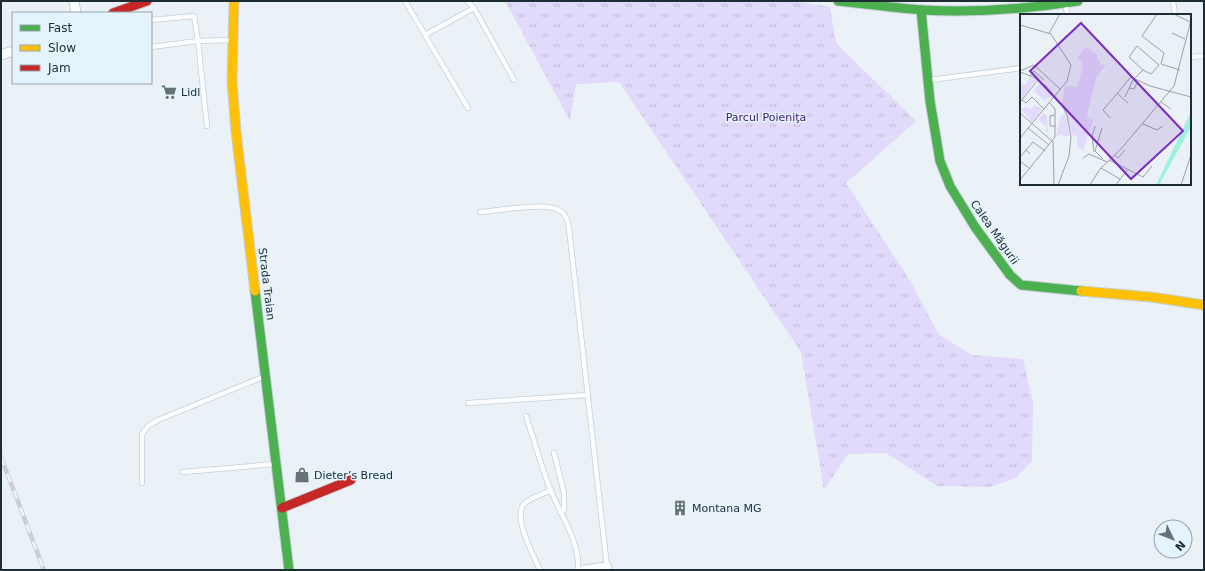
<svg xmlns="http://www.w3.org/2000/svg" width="1205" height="571" viewBox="0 0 1205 571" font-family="'DejaVu Sans',sans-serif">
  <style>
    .park { fill: url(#park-tufts) }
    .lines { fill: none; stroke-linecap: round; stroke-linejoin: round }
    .lane-casing { stroke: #c6d0d7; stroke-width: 6 }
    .street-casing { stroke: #c6d0d7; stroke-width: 11 }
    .fast-casing { stroke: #c6d0d7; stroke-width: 11 }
    .slow-casing { stroke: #c6d0d7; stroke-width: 11 }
    .jam-casing { stroke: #c6d0d7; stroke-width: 11 }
    .lane { stroke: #fcfdfe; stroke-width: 4.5 }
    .street { stroke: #fcfdfe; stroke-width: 9 }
    .fast { stroke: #4caf50; stroke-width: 9 }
    .slow { stroke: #ffc107; stroke-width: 9 }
    .jam { stroke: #c62828; stroke-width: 9 }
    .rail-casing { stroke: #cbcdcf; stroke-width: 4.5 }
    .rail { stroke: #e5f3fd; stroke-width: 3; stroke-dasharray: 9; stroke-linecap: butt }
    .labels { text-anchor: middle; stroke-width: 3; stroke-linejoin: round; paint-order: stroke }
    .poi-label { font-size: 11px; fill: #1e2c34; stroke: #e5f3fd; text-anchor: start }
    .park-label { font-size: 11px; fill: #431675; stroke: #e5f3fd }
    .street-label { font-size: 11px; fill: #1e2c34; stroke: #e5f3fd }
    .inset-road { fill: none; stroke: #99a3a9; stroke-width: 1 }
    .view { fill: #7b2cbf; fill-opacity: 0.15; stroke: #7b2cbf; stroke-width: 2 }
    .inset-edge { fill: none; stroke: #1e2c34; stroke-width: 2 }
  </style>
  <defs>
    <pattern id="park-tufts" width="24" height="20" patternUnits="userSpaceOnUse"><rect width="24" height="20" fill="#e1dafb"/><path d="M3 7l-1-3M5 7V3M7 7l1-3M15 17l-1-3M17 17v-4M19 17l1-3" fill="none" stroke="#c1bbd8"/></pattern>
  </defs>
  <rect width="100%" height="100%" fill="#ebf2f7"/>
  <path class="park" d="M505,1H794L830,7L836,43L916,121L846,183L909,279L939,335L972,355L1023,359L1033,402L1032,461L1016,478L990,487L937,486L886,453L848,454L824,490L801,352L619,82L576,84L570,121Z"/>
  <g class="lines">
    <g class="lane-casing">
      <g id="lane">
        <path d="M405,1L468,108"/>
        <path d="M467,1L474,8L514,80"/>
        <path d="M1173,1L1175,15"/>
        <path d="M1066,5L1067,15"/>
        <path d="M151,20L194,16L198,41L151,47"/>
        <path d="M425,35L474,8"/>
        <path d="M1190,57L1204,56"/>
        <path d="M930,80L1021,68"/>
        <path d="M207,126L198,41L231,40"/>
        <path d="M480,212C499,211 545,201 561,211C566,215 568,221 569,228L607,567"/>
        <path d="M468,403L588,395"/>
        <path d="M526,416C534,440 541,465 550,489C561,516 580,541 578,570"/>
        <path d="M554,453L564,493V510L560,512"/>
        <path d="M183,472L275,464"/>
        <path d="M142,483V434L148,426L158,420L263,377"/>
        <path d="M540,570C534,556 511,515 525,503C532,497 543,494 551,490"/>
      </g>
    </g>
    <g class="street-casing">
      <g id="street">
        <path d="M74,1L76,13"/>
        <path d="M1,55L13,51"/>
        <path d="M584,570L607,567"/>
      </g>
    </g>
    <g class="fast-casing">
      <g id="fast">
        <path d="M838,1C866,4 895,8 923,10C975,13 1027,9 1078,1"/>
        <path d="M921,10L930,101L940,161L950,186L975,227L1010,275L1021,285L1081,291"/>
        <path d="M255,291L289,570"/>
      </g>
    </g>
    <g class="slow-casing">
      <g id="slow">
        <path d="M234,1L232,81L236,132L255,291"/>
        <path d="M1081,291L1151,297L1204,305"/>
      </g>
    </g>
    <g class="jam-casing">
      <g id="jam">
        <path d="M113,13L147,1"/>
        <path d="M282,508L351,480"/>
      </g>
    </g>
    <use href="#lane" class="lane"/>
    <use href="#street" class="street"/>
    <use href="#fast" class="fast"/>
    <use href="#slow" class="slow"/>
    <use href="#jam" class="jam"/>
    <g class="rail-casing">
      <path id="rail" d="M1,457L44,570"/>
    </g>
    <use href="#rail" class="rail"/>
  </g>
  <defs>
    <g id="supermarket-bare" transform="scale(1.2)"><path d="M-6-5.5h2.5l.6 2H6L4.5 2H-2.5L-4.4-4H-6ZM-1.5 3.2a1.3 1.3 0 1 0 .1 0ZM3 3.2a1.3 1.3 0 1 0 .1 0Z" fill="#667178" stroke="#e5f3fd" stroke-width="2.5" paint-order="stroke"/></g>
    <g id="shop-bare" transform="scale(1.2)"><path d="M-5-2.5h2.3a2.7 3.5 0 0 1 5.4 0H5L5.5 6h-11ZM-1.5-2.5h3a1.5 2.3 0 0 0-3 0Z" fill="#667178" stroke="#e5f3fd" stroke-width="2.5" paint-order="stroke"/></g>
    <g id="building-bare" transform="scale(1.2)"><path d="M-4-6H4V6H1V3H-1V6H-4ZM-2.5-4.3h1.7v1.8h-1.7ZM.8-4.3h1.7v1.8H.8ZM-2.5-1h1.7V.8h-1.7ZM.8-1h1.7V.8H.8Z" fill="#667178" stroke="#e5f3fd" stroke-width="2.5" paint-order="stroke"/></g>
  </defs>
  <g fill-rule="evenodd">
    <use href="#supermarket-bare" x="169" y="92"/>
    <use href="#shop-bare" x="302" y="475"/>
    <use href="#building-bare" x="680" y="508"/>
  </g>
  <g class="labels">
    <g class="poi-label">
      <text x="181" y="96">Lidl</text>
      <text x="314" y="479">Dieter’s Bread</text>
      <text x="692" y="512">Montana MG</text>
    </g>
    <g class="park-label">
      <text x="766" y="121">Parcul Poieniţa</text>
    </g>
    <g class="street-label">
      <text transform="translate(995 232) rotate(55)" y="4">Calea Măgurii</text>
      <text transform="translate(267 284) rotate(83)" y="4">Strada Traian</text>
    </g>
  </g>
  <g transform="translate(1020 14)">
    <rect width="171" height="171" fill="#ebf2f7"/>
    <path d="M10,63L16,66L0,87V68L5,71ZM24,99L27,102L28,119L25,116L27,114L18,105Z" fill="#e1dafb"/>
    <path d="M66,33L76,40L81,51L86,50L76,64L67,102L70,106L74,104L63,136L57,132V122L52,121L42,90L45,72L57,73L63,52L58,43ZM18,67L33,82L26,85L27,89L13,76L19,71ZM15,91L22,95L12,108L1,95L7,93L11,95Z" fill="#e1dafb"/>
    <path d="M45,100L50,123L40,120L36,123L41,101Z" fill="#e1dafb"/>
    <path d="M171,98V113L139,171H136Z" fill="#9df3dd"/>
    <path class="inset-road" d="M137,0L122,22L144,39L141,50L160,56M154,0L170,8M0,11L31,20L51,51L47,67L0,124M29,19L40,0M152,19L165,25M0,57L14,51L40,75M0,58L13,63L26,72L42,91L47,101L51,123L49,142L38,171M10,62L14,57L24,66M109,74L114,75L118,67M97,79L108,89M105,83L113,66L123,56L109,43L117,32L139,51L131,60L123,56M2,86L6,89L12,83L24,95M0,88L18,66M141,88L151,95M0,99L32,127M35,101L30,102V112H36M90,104L83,96L111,63L130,72L171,83M123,110L137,116L143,112M8,114L29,131M82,114L75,137L83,145M33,127L34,171M6,136L13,128L25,137M74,138L72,122L75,112M95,141L98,144L105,136M0,143L6,136L10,140M63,144L69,140L87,148M89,146L123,163L132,152M0,147L10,155M81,154L100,165M0,166L35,123V95L29,88M70,171L80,155L101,135L154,72L171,6M96,171L107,156M161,171L171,141"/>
    <path class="view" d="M61,9L163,117L111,165L10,57Z"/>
    <rect width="171" height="171" class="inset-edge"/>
  </g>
  <rect width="1205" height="571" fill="none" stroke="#1e2c34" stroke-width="4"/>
  <rect x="12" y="12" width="140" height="72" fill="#e5f3fd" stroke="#95a3ad"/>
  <rect x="20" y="25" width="20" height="6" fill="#4caf50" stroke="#95a3ad"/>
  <text x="48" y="32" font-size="12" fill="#1e2c34">Fast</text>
  <rect x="20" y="45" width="20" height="6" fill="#ffc107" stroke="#95a3ad"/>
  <text x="48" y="52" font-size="12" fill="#1e2c34">Slow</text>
  <rect x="20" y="65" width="20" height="6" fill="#c62828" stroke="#95a3ad"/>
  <text x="48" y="72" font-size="12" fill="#1e2c34">Jam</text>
  <g transform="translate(1173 539) rotate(133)"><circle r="19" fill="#e5f3fd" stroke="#95a3ad"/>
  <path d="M0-3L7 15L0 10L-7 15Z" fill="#667178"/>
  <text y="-6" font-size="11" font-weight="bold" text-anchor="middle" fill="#1e2c34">N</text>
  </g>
</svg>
